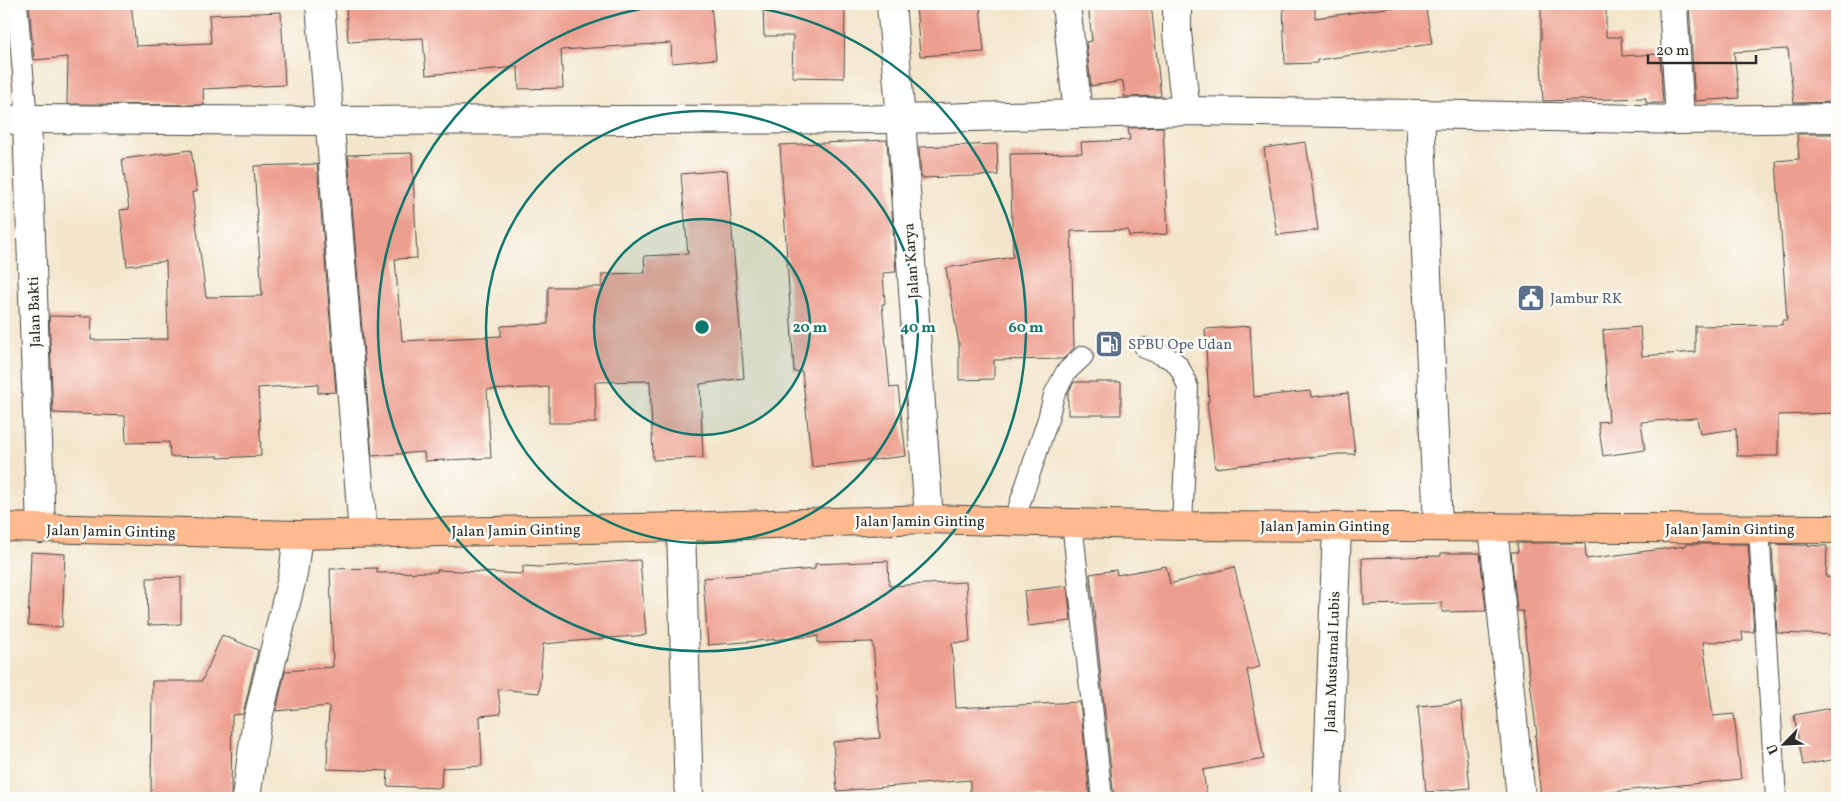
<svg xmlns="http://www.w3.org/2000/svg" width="1841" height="802" viewBox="0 0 1841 802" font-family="Vollkorn,serif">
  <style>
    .building { fill: #ed9f8f }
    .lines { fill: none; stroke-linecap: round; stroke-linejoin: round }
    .service-casing { stroke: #494743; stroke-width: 22 }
    .minor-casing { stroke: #494743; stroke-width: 30 }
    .trunk-casing { stroke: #494743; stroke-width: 30 }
    .service { stroke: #fff; stroke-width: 20 }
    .minor { stroke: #fff; stroke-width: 28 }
    .trunk { stroke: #fcba8e; stroke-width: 28 }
    .ring { fill: none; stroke: #0f766e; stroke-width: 2.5 }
    .labels { text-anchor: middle; stroke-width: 5; stroke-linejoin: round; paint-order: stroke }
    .street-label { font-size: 15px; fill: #2b2b2b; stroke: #fdfcf7 }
    .service-label { font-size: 15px; fill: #4e5e75; stroke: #fdfcf7; text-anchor: start }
    .centre { fill: #0f766e; stroke: #fdfcf7; stroke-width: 2.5 }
    .ring-label { font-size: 15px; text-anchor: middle; font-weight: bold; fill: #0f766e; stroke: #fdfcf7; stroke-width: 5; stroke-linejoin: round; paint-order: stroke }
  </style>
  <rect width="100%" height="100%" fill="#fdfcf7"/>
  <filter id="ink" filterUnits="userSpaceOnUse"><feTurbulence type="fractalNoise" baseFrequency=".02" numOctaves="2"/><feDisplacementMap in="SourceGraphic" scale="10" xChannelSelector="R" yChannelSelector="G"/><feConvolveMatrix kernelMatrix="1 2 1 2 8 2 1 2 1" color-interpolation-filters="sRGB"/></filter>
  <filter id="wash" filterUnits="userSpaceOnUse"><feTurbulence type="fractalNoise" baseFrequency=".0096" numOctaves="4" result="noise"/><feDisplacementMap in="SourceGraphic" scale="20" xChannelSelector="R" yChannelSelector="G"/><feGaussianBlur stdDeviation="1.12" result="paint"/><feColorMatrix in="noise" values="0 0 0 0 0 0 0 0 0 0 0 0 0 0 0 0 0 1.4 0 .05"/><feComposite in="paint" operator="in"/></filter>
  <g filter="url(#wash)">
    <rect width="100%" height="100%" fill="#f2e5cb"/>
    <g id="blocks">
      <g class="building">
        <path d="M29,4H131L136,46L211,43L209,15L281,12L285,85L203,89L204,105L67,104L68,57L34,60Z"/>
        <path d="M346,4H711L716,59L672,63L671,43L561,50L563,88L519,89L518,67L426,75L423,38L348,42Z"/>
        <path d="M763,4H845L844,78L792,77L793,36H764Z"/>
        <path d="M916,4H980L984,52L920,56Z"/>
        <path d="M1088,4H1151L1161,96L1125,97L1123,81L1091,86L1086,42L1092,41Z"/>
        <path d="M1283,4H1315V18L1415,4H1425L1432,44L1317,60V63L1285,64Z"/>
        <path d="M1541,4H1606V37H1621L1622,56L1660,54L1663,103H1646V98L1543,101L1540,40H1541Z"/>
        <path d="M1689,4H1837V102L1794,103L1788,49L1734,52L1739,98L1695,101Z"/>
        <path d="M1163,127L1168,234L1129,236L1128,230L1071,231L1074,348L1063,359L994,360V379L959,380V344L946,268L1013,257L1010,154L1082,153L1081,142L1130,140L1128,128Z"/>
        <path d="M1797,134H1837V413L1778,415V456H1737L1736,429L1700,434L1697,418L1641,422L1645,450L1603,456L1598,422L1609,421L1603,330L1640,327L1642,356L1695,352V326L1782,325V320H1787L1776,161L1799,159Z"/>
        <path d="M887,140L896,272L883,273L885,304H882L890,388L898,387L906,456L812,467L802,371L794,372L780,145Z"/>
        <path d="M1306,142L1318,230L1277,235L1264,148Z"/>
        <path d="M997,144L998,175L921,178L919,147Z"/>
        <path d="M191,150L197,192H192L206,297L262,296L254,166L317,164L336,392L318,393V384L258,388L261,456L218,458V456L170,457L169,442L126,443L125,416L53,413L49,316L92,317L91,340L168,339L166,261L127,266L120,210L129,209L122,159Z"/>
        <path d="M412,153L417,258L395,259L402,341L501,336V326L548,324V287H602V274L645,273L644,256L688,254L681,174L727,170L744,378L700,384L703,458L653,460L650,381L595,382L596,423H549V387L487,390L491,458L425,461L424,452L372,456L348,155Z"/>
        <path d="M1250,326L1254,397L1310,391L1311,397L1348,393L1355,454H1339L1215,468L1207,402H1209L1205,329Z"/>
        <path d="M1074,382H1121V415H1068V393Z"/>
        <path d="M1517,543H1585L1586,559L1686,546V544H1748L1754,632H1742L1743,641L1703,642L1713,716L1734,714L1741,779L1591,794V798H1541L1535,735H1537L1528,666L1523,611H1517L1511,552H1518Z"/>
        <path d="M1772,544L1827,546L1826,577L1837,578V635L1777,633Z"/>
        <path d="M31,552L65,554L62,627L28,625Z"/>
        <path d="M1441,553H1480L1486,611L1442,612V603L1364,605L1362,558L1441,556Z"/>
        <path d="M640,560L646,635L543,644L539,693L498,689L501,714L480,716L482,766L442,768L441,788L387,786L388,771L327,769L329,706L276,711L285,671L333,667L330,569L377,568V573L437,572V570L523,574V566L541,567Z"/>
        <path d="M888,561L889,586L966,582L970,642L952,643L956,708L1080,702L1090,798H970V780L837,791L833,742L880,738L873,642L818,643V636L708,645L703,578L815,569V564Z"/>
        <path d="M1166,566L1170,584L1234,567L1260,667L1247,670L1264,759L1203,770L1207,798H1114L1090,574L1116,570L1117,575Z"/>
        <path d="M181,577V624L148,625L147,578Z"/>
        <path d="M1067,586L1071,621L1028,626L1024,591Z"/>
        <path d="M222,635L258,650L243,714L232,715L231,798H151L152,681H202Z"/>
        <path d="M1461,702L1470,788L1426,792L1418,706Z"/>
        <path d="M1837,707V759L1803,765L1794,715Z"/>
      </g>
    </g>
  </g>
  <g filter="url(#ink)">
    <use href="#blocks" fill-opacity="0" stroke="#494743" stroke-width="1"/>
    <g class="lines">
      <g class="service-casing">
        <g id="service">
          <path d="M17,4L27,119"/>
          <path d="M1145,348C1173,360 1178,357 1188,388L1182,526"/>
          <path d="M1014,521L1048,419L1054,395L1066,372L1083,356"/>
          <path d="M1072,522L1102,798"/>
          <path d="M1759,530L1776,798"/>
        </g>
      </g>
      <g class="minor-casing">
        <g id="minor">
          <path d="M320,4L363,533"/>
          <path d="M891,4L901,119L929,519"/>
          <path d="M1066,4L1078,114"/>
          <path d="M1177,4V33L1186,111"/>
          <path d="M1673,4L1680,120"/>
          <path d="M1420,114L1438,527"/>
          <path d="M27,119L331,121L901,119L1186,111L1420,114L1680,120L1837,118"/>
          <path d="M4,120L27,119L41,529"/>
          <path d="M681,527L689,798"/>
          <path d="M1493,527L1521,798"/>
          <path d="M246,798L256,726L293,574L298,535"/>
          <path d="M1327,798L1337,527"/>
        </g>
      </g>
      <g class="trunk-casing">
        <path id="trunk" d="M4,527L298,535L681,527L929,519L1182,526L1837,529"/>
      </g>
      <use href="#service" class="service"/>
      <use href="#minor" class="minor"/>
      <use href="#trunk" class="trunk"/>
    </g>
  </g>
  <circle cx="702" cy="327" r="108" fill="#0f766e" fill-opacity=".12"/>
  <g class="ring">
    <circle cx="702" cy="327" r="108"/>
    <circle cx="702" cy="327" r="216"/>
    <path d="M725 4A324 324 0 1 1 679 4"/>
  </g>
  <defs>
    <g id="civic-square" transform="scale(1.4375)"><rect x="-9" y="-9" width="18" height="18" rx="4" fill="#5c6f8a" stroke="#fdfcf7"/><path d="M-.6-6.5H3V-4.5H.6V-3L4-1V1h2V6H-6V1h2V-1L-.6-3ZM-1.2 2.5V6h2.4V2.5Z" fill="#fff"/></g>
    <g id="fuel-square" transform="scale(1.4375)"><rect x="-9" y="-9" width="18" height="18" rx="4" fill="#5c6f8a" stroke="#fdfcf7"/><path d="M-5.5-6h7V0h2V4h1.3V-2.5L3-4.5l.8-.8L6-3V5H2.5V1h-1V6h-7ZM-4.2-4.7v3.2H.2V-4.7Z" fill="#fff"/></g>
  </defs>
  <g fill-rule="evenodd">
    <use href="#civic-square" x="1531" y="298"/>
    <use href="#fuel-square" x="1109" y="344"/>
  </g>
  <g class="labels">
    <g class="street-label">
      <text transform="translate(911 261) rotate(-94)" y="5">Jalan Karya</text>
      <text transform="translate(34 312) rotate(-92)" y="5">Jalan Bakti</text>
      <text x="920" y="526">Jalan Jamin Ginting</text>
      <text x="1325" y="531">Jalan Jamin Ginting</text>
      <text x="1730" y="534">Jalan Jamin Ginting</text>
      <text transform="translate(516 530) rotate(-1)" y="5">Jalan Jamin Ginting</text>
      <text transform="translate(111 531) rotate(1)" y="5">Jalan Jamin Ginting</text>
      <text transform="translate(1332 662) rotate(-88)" y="5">Jalan Mustamal Lubis</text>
    </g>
    <g class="service-label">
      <text x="1550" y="303">Jambur RK</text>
      <text x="1128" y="349">SPBU Ope Udan</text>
    </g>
  </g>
  <circle cx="702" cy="327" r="8" class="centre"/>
  <g class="ring-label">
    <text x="810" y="332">20 m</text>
    <text x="918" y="332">40 m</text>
    <text x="1026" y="332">60 m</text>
  </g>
  <rect width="1841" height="802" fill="none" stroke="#fdfcf7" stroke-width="20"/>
  <g transform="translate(1784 744) rotate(246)" stroke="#fdfcf7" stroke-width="4" paint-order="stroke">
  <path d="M0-4L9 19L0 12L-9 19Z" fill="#2b2b2b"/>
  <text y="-8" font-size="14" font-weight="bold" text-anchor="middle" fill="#2b2b2b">U</text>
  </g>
  <path d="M1648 55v8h108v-8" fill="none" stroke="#2b2b2b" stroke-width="2.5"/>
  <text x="1656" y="55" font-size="15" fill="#2b2b2b" stroke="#fdfcf7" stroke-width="4" paint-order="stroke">20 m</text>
</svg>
